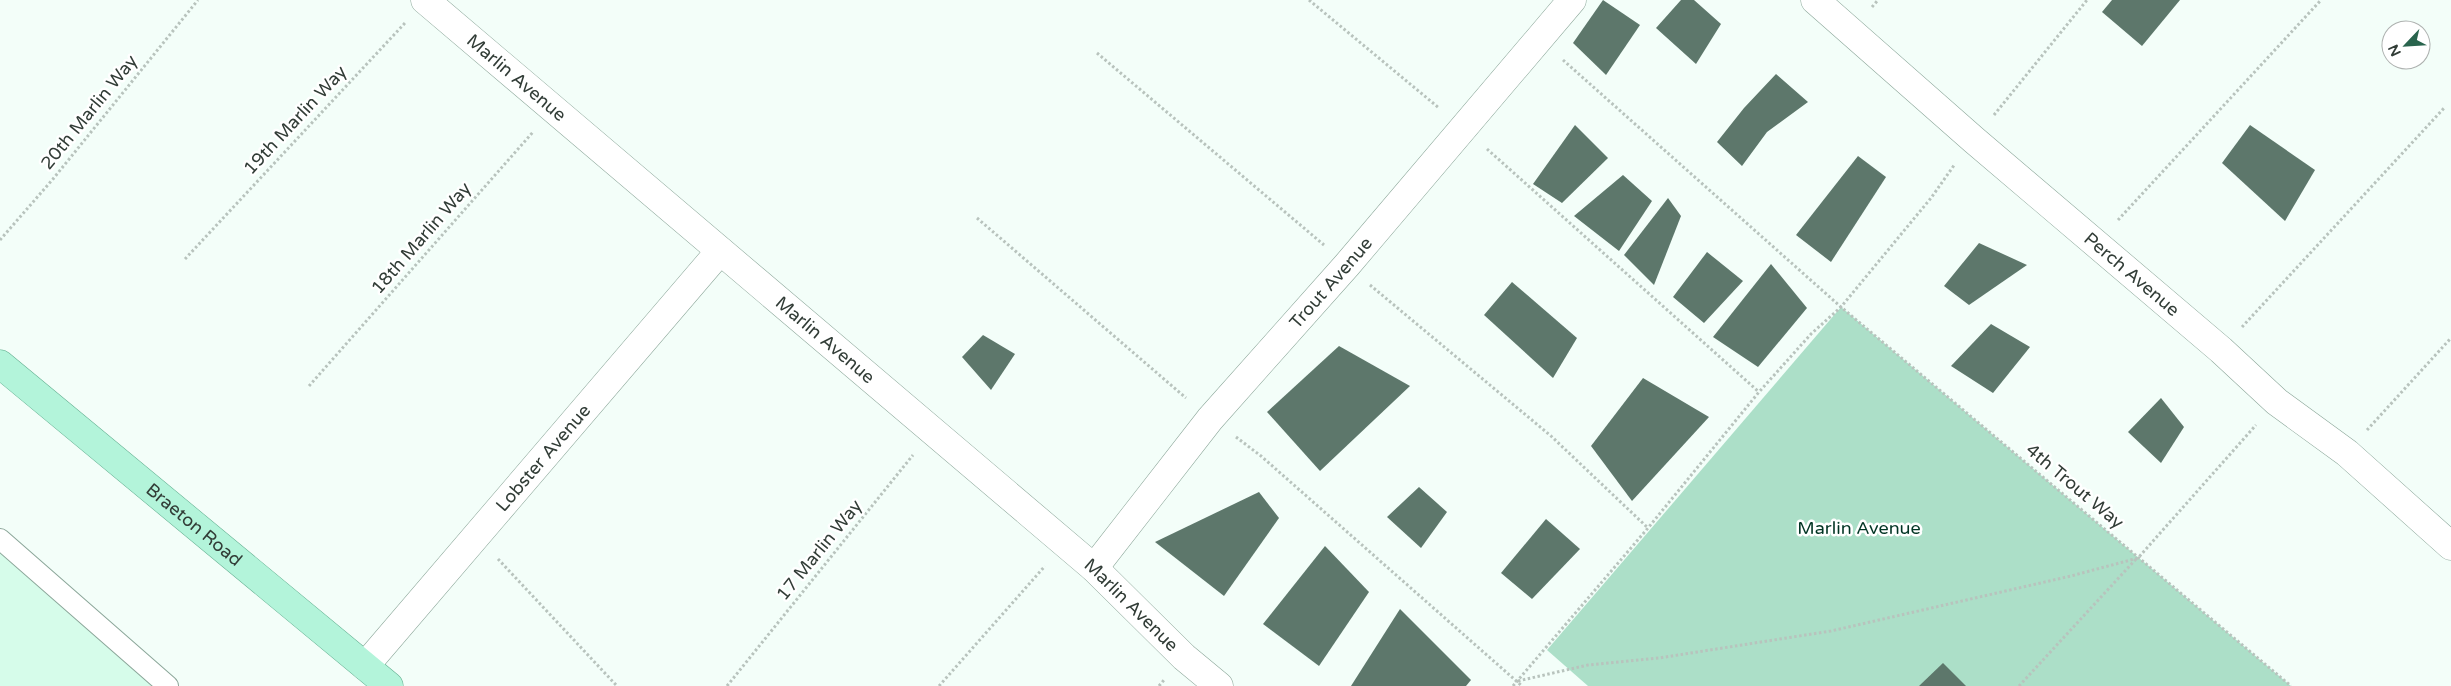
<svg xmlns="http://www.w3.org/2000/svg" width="2451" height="686" viewBox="0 0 2451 686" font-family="'Varela Round',sans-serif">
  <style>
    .built { fill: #d6fcea }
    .green { fill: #acdfc8 }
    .building { fill: #5d776b }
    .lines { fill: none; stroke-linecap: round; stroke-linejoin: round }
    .lane-casing { stroke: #8ba699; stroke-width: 22 }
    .street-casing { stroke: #8ba699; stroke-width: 29 }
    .primary-casing { stroke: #65af91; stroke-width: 29 }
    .path { stroke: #b8c3bd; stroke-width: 3; stroke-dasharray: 2.5 2.5; stroke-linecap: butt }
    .lane { stroke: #fff; stroke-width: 20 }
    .street { stroke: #fff; stroke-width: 28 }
    .primary { stroke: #b3f4da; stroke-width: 28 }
    .labels { text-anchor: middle; stroke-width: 5; stroke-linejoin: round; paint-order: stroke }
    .street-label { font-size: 18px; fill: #323d37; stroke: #fff }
    .park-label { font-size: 18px; fill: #003423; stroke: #fff }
  </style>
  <rect width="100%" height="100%" fill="#f3fef9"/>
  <path class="built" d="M0,541L156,686H0Z"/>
  <path class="green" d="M1841,307L2291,686H1588L1547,650Z"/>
  <g class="building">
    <path d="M1603,0L1640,25L1606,75L1573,43Z"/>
    <path d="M1681,0H1694L1721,24L1696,64L1656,28Z"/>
    <path d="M2112,0H2180L2142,46L2102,12Z"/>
    <path d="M1776,74L1808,102L1767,132L1742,166L1717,142L1744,108Z"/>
    <path d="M1575,125L1608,158L1562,203L1533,184Z"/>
    <path d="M2250,125L2315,170L2285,221L2222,163Z"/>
    <path d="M1858,156L1886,177L1831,262L1796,235Z"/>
    <path d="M1623,175L1652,201L1619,251L1574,216Z"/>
    <path d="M1668,198L1681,216L1654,285L1624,255Z"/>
    <path d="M1979,243L2027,265L1969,305L1944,286Z"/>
    <path d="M1707,252L1743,281L1704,323L1673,297Z"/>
    <path d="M1771,264L1807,308L1758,367L1713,337Z"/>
    <path d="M1512,282L1577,338L1553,378L1484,315Z"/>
    <path d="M1991,324L2030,347L1993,393L1951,366Z"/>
    <path d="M983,335L1015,354L991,390L962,357Z"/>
    <path d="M1339,346L1410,386L1320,471L1267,412Z"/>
    <path d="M1643,378L1709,417L1632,501L1591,446Z"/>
    <path d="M2161,398L2184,427L2161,463L2128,432Z"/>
    <path d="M1419,487L1447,512L1421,548L1387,517Z"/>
    <path d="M1259,492L1279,518L1224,596L1155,542Z"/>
    <path d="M1546,519L1580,549L1532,599L1501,573Z"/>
    <path d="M1325,546L1369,592L1319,666L1263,624Z"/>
    <path d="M1400,609L1471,680L1466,686H1351Z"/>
    <path d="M1943,663L1966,686H1919Z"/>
  </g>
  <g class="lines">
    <g class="lane-casing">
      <path id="lane" d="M0,539L168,686"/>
    </g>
    <g class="street-casing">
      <g id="street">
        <path id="s1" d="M425,0L1094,568L1184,657L1219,686"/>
        <path id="s2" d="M1815,0L1974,140L2221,350L2277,402L2347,453L2451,546"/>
        <path id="s3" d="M1094,568L1210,419L1347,265L1572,0"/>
        <path id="s4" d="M365,666L720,251"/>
      </g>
    </g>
    <g class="primary-casing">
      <g id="primary">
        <path id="s5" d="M0,364L389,686"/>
      </g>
    </g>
    <g class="path">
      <path d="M1309,0L1439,108"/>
      <path d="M1872,7L1878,0"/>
      <path d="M1097,53L1324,245"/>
      <path d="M1563,60L1841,307L2291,686"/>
      <path d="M1994,115L2087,0"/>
      <path d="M1487,149L1759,392"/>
      <path d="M977,218L1186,398"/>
      <path d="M2118,220L2321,0"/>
      <path d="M0,240L53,179L198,0"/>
      <path d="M185,259L405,23"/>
      <path d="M1370,285L1551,436L1648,528"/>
      <path d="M2242,327L2445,107"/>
      <path d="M309,386L533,132"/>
      <path d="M2367,430L2451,338"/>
      <path d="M1236,437L1261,456L1522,686"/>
      <path d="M498,559L617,686"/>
      <path d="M1518,681L1588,665L1659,658L1831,631L2071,576L2138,558L2256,425"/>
      <path d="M727,686L913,455"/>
      <path d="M939,686L1045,566"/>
      <path d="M1159,686L1164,680"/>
      <path d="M1513,686L1648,528L1759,392L1811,334L1841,307L1931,198L1955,164"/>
      <path d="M2019,686L2137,558"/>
    </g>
    <use href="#lane" class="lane"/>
    <use href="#street" class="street"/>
    <use href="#primary" class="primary"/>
  </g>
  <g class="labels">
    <g class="street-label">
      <text dy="6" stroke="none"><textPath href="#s1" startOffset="120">Marlin Avenue</textPath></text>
      <text transform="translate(89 112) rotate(-51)" y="6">20th Marlin Way</text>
      <text transform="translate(295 120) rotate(-47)" y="6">19th Marlin Way</text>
      <text transform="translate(421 238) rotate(-49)" y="6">18th Marlin Way</text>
      <text dy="6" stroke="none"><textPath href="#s2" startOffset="419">Perch Avenue</textPath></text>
      <text dy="6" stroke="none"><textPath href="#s3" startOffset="371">Trout Avenue</textPath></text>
      <text dy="6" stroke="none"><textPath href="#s1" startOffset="525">Marlin Avenue</textPath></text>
      <text dy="6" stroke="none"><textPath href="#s4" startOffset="274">Lobster Avenue</textPath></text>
      <text transform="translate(2075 486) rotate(40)" y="6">4th Trout Way</text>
      <text dy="6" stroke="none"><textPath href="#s5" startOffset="252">Braeton Road</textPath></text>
      <text transform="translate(819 550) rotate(-51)" y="6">17 Marlin Way</text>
      <text dy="6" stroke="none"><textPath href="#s1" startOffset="930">Marlin Avenue</textPath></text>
    </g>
    <g class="park-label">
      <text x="1859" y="534">Marlin Avenue</text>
    </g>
  </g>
  <g transform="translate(2406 45) rotate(245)"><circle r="24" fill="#ffffff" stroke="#adb1af"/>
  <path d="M0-4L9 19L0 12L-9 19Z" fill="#29644d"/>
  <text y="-8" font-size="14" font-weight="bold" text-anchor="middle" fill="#323d37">N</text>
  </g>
</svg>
